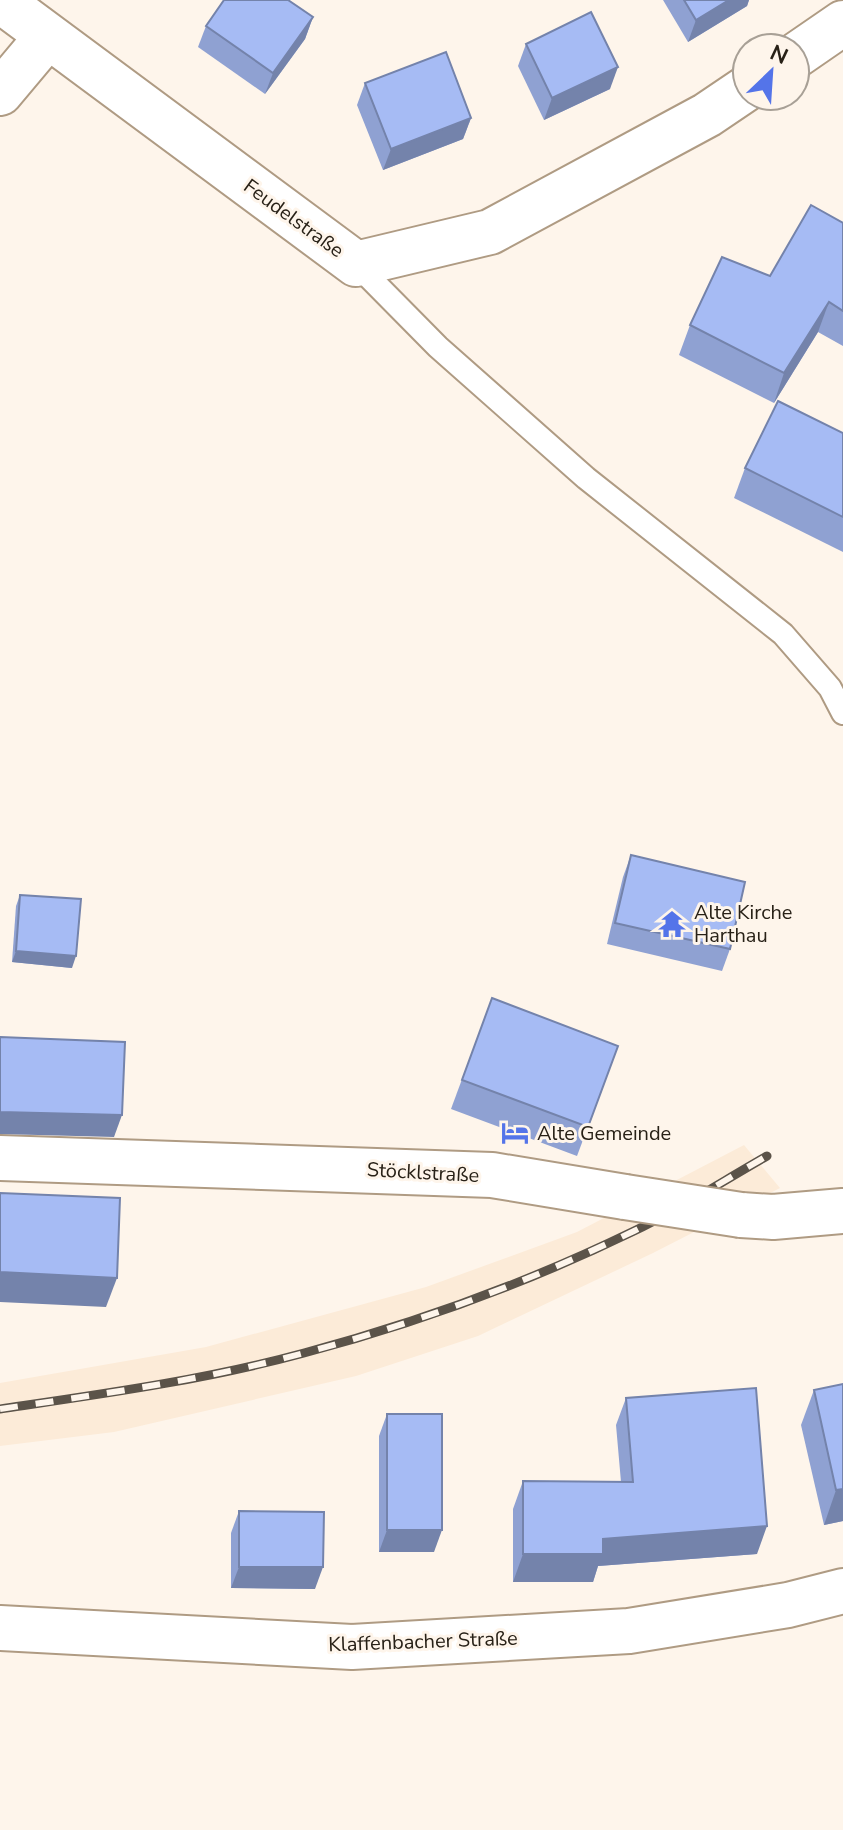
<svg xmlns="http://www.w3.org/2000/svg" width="843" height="1830" viewBox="0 0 843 1830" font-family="'Nunito Sans',sans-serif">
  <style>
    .built { fill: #fcebd8 }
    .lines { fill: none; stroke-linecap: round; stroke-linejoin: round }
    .lane-casing { stroke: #af9b83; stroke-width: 26 }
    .street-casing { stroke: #af9b83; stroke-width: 48 }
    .secondary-casing { stroke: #af9b83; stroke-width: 48 }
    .lane { stroke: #fff; stroke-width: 22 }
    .street { stroke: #fff; stroke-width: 44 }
    .secondary { stroke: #fff; stroke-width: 44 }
    .rail-casing { stroke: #5b5349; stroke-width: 9 }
    .rail { stroke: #fef5eb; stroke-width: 6; stroke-dasharray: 18; stroke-linecap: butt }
    .street-bridge-casing { stroke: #af9b83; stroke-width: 48; stroke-linecap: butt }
    .street-bridge { stroke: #fff; stroke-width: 44 }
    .wall { fill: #8fa1d2 }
    .shaded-wall { fill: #7483ab }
    .building { fill: #a6bbf4; stroke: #7483ab; stroke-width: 2 }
    .labels { text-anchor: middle; stroke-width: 6; stroke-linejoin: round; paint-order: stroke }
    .street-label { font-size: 20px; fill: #282117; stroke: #fef5eb }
    .poi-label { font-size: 20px; fill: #282117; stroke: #fef5eb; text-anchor: start }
  </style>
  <rect width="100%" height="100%" fill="#fef5eb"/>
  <path class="built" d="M744,1145L780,1188L653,1253L478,1336L356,1376L114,1432L0,1446V1383L206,1347L426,1287L577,1232Z"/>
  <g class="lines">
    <g class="lane-casing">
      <path id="lane" d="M356,264L438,347L586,478L783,634L830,688L843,713"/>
    </g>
    <g class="street-casing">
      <g id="street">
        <path d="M0,0L356,264L490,232L707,115L747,88"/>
        <path d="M795,56L843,23"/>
        <path d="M0,93L47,37"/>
        <path d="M0,1158L492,1175L625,1197"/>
        <path d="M741,1215L773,1217L843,1211"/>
      </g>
    </g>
    <g class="secondary-casing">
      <path id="secondary" d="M0,1628L352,1647L629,1631L788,1605L843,1591"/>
    </g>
    <use href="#lane" class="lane"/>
    <use href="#street" class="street"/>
    <use href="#secondary" class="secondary"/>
    <g class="rail-casing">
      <path id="rail" d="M0,1409C102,1394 205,1380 304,1353C417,1323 529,1282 634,1231C680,1209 723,1181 767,1156"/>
    </g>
    <use href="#rail" class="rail"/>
    <g class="street-bridge-casing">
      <path id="street-bridge" d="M625,1197L741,1215"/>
    </g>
    <use href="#street-bridge" class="street-bridge"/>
  </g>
  <g class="wall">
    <path d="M663,0H749L747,6L688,42Z"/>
    <path d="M313,17L305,39L265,94L198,47L206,26Z"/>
    <path d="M526,44L610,89L544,120L518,66Z"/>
    <path d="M365,83L471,118L463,139L383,170L357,105Z"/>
    <path d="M843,223V346L818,332L774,403L679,355L690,325L770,276Z"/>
    <path d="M843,433V552L734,498L745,468Z"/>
    <path d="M631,855L730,949L722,971L607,944L623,877Z"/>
    <path d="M20,895L72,968L12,962L16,906Z"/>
    <path d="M492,998L618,1046L577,1156L451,1109Z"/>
    <path d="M814,1390L843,1521L824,1525L801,1425Z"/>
    <path d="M626,1398L757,1554L598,1566L593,1582H513V1509L523,1481L621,1482L616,1425Z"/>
    <path d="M387,1414L434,1552H379V1436Z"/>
    <path d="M239,1511L315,1589L231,1588V1533Z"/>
  </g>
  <g class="shaded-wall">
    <path d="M729,0H749L747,6L688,42L696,20Z"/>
    <path d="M313,17L305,39L265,94L273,73Z"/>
    <path d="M618,67L610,89L544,120L552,98Z"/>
    <path d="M471,118L463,139L383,170L391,149Z"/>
    <path d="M829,302L818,332L774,403L784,373Z"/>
    <path d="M16,951L76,956L72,968L12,962Z"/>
    <path d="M0,1112L122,1115L114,1137L0,1134Z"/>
    <path d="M0,1272L117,1278L106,1307L0,1302Z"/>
    <path d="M843,1489V1521L824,1525L836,1490Z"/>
    <path d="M767,1526L757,1554L598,1566L593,1582H513L523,1554L603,1539Z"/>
    <path d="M387,1530H442L434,1552H379Z"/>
    <path d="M239,1567H323L315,1589L231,1588Z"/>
  </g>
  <g class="building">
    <path d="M224,0H288L313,17L273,73L206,26Z"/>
    <path d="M684,0H729L696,20Z"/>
    <path d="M591,12L618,67L552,98L526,44Z"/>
    <path d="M446,52L471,118L391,149L365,83Z"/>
    <path d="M811,205L843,223V311L829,302L784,373L690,325L722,257L770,276Z"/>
    <path d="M778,401L843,433V517L745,468Z"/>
    <path d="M631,855L745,882L730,949L615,923Z"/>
    <path d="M20,895L81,899L76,956L16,951Z"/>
    <path d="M492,998L618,1046L588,1127L462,1080Z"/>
    <path d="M0,1037L125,1042L122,1115L0,1112Z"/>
    <path d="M0,1193L120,1198L117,1278L0,1272Z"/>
    <path d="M843,1384V1489L836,1490L814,1390Z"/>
    <path d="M756,1388L767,1526L603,1539V1554H523V1481L633,1482L626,1398Z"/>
    <rect x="387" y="1414" width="55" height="116"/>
    <path d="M239,1511L324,1512L323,1567H239Z"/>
  </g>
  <defs>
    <g id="temple-bare" transform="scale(2.16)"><path d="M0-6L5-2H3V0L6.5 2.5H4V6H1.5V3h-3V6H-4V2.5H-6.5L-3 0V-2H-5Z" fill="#5474e9" stroke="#fef5eb" stroke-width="2.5" paint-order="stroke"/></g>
    <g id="hotel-bare" transform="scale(2.16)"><path d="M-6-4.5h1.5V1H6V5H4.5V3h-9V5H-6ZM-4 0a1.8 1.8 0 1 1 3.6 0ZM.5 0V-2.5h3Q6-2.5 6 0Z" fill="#5474e9" stroke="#fef5eb" stroke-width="2.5" paint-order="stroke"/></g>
  </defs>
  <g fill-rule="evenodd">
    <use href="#temple-bare" x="672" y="924"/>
    <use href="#hotel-bare" x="515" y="1133"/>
  </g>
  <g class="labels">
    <g class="street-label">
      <text transform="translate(294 218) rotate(36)" y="7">Feudelstraße</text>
      <text transform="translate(423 1172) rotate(3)" y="7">Stöcklstraße</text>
      <text transform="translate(423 1641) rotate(-2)" y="7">Klaffenbacher Straße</text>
    </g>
    <g class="poi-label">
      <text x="694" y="919">Alte Kirche<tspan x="694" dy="23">Harthau</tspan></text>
      <text x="537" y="1140">Alte Gemeinde</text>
    </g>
  </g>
  <g transform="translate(771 72) rotate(25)"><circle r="38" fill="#fef5eb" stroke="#a8a096" stroke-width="2"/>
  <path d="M0-6L14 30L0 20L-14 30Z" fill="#5474e9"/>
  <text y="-12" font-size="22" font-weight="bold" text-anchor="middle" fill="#282117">N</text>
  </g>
</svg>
